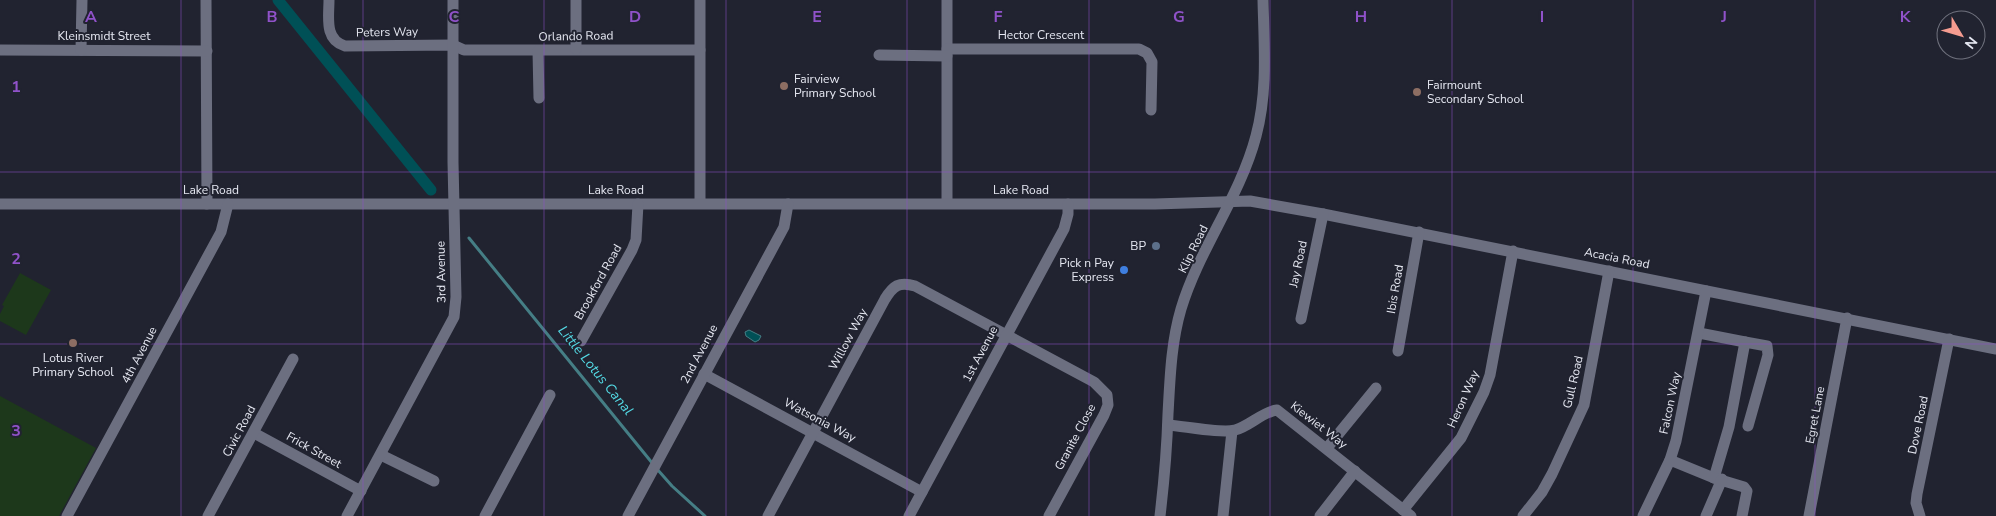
<svg xmlns="http://www.w3.org/2000/svg" width="1996" height="516" viewBox="0 0 1996 516" font-family="'Nunito Sans',sans-serif">
  <style>
    .green { fill: #1d381b }
    .water { fill: #005056; stroke: #457e85 }
    .lines { fill: none; stroke-linecap: round; stroke-linejoin: round }
    .stream { stroke: #457e85; stroke-width: 3 }
    .canal { stroke: #005056; stroke-width: 11 }
    .minor { stroke: #6c6f80; stroke-width: 11 }
    .grid { fill: none; stroke: #9052c9; stroke-width: 1; stroke-opacity: 0.55 }
    .education-dot { fill: #8d6e63; stroke: #212330; stroke-width: 2 }
    .service-dot { fill: #5c6f8a; stroke: #212330; stroke-width: 2 }
    .shop-dot { fill: #3f7fe0; stroke: #212330; stroke-width: 2 }
    .labels { text-anchor: middle; stroke-width: 4; stroke-linejoin: round; paint-order: stroke }
    .street-label { font-size: 12px; fill: #e6e8f2; stroke: #212330 }
    .poi-label { font-size: 12px; fill: #e6e8f2; stroke: #212330; text-anchor: start }
    .water-label { font-size: 14px; font-style: italic; fill: #53d8e3; stroke: #212330 }
    .grid-label { font-size: 16px; text-anchor: middle; font-weight: bold; fill: #9052c9; stroke: #212330; stroke-width: 4; stroke-linejoin: round; paint-order: stroke }
  </style>
  <rect width="100%" height="100%" fill="#212330"/>
  <g class="green">
    <path d="M20,273L51,290L26,335L0,321V314L4,306L2,305Z"/>
    <path d="M0,396L96,448L59,516H0Z"/>
  </g>
  <path class="water" d="M749,330L761,336L759,340L755,342L746,336L745,332Z"/>
  <g class="lines">
    <g class="stream">
      <path d="M469,238L653,464"/>
      <path d="M657,469L672,486L705,516"/>
    </g>
    <path class="canal" d="M278,0L431,190"/>
    <g class="minor">
      <path d="M206,0L207,204"/>
      <path d="M329,0C329,17 324,40 345,46L453,45L464,50H700"/>
      <path d="M576,0V49"/>
      <path d="M700,0V203"/>
      <path d="M947,0V203"/>
      <path d="M947,49H1139L1147,53L1152,62L1151,110"/>
      <path d="M0,50L207,51"/>
      <path d="M81,50L82,0"/>
      <path d="M538,51L539,98"/>
      <path d="M879,55L947,56"/>
      <path d="M0,204H1155L1250,201L1323,214L1996,349"/>
      <path d="M1301,319L1323,214"/>
      <path d="M1699,333L1745,342L1729,427L1714,478"/>
      <path d="M581,341L632,250L636,240L638,204"/>
      <path d="M1745,342L1767,346L1768,355L1748,426"/>
      <path d="M1398,351L1419,232"/>
      <path d="M704,374L922,492"/>
      <path d="M1168,425C1183,426 1223,434 1235,430C1250,426 1262,412 1277,410L1411,516"/>
      <path d="M254,433L361,491"/>
      <path d="M1327,448L1376,388"/>
      <path d="M381,455L434,481"/>
      <path d="M1670,460L1714,478L1744,487L1747,491L1742,516"/>
      <path d="M1403,510L1461,438L1484,392L1490,375L1513,251"/>
      <path d="M67,516L221,232L228,204"/>
      <path d="M208,516L293,359"/>
      <path d="M347,516L454,317L456,297L453,162V0"/>
      <path d="M485,516L550,395"/>
      <path d="M628,516L784,227L788,204"/>
      <path d="M768,516L885,299C893,286 899,281 915,286L1094,382L1107,395L1108,405L1104,415L1049,516"/>
      <path d="M909,516L1064,229L1068,214V204"/>
      <path d="M1160,516C1164,482 1167,448 1168,414C1170,379 1171,343 1181,309C1199,249 1240,197 1256,136C1268,92 1264,45 1263,0"/>
      <path d="M1223,516L1232,431"/>
      <path d="M1320,516L1355,471"/>
      <path d="M1523,516L1542,492L1552,474L1584,405L1609,271"/>
      <path d="M1643,516L1670,460L1676,441L1706,291"/>
      <path d="M1706,516L1722,479"/>
      <path d="M1809,516L1847,318"/>
      <path d="M1920,516L1916,503L1917,494L1949,339"/>
    </g>
  </g>
  <path class="grid" d="M181,0V516M363,0V516M544,0V516M726,0V516M907,0V516M1089,0V516M1270,0V516M1452,0V516M1633,0V516M1815,0V516M0,172H1996M0,344H1996"/>
  <g class="education-dot">
    <circle cx="784" cy="86" r="5"/>
    <circle cx="1417" cy="92" r="5"/>
    <circle cx="73" cy="343" r="5"/>
  </g>
  <circle class="service-dot" cx="1156" cy="246" r="5"/>
  <circle class="shop-dot" cx="1124" cy="270" r="5"/>
  <g class="labels">
    <g class="street-label">
      <text transform="translate(387 32) rotate(-1)" y="4">Peters Way</text>
      <text x="1041" y="39">Hector Crescent</text>
      <text x="104" y="40">Kleinsmidt Street</text>
      <text transform="translate(576 36) rotate(-1)" y="4">Orlando Road</text>
      <text x="211" y="194">Lake Road</text>
      <text x="616" y="194">Lake Road</text>
      <text x="1021" y="194">Lake Road</text>
      <text transform="translate(1193 249) rotate(-64)" y="4">Klip Road</text>
      <text transform="translate(1617 258) rotate(11)" y="4">Acacia Road</text>
      <text transform="translate(1298 264) rotate(-78)" y="4">Jay Road</text>
      <text transform="translate(441 272) rotate(-91)" y="4">3rd Avenue</text>
      <text transform="translate(598 282) rotate(-61)" y="4">Brookford Road</text>
      <text transform="translate(1395 289) rotate(-80)" y="4">Ibis Road</text>
      <text transform="translate(848 339) rotate(-62)" y="4">Willow Way</text>
      <text transform="translate(699 354) rotate(-62)" y="4">2nd Avenue</text>
      <text transform="translate(980 354) rotate(-62)" y="4">1st Avenue</text>
      <text transform="translate(139 355) rotate(-62)" y="4">4th Avenue</text>
      <text transform="translate(1573 382) rotate(-77)" y="4">Gull Road</text>
      <text transform="translate(1463 399) rotate(-66)" y="4">Heron Way</text>
      <text transform="translate(1670 403) rotate(-78)" y="4">Falcon Way</text>
      <text transform="translate(1815 415) rotate(-79)" y="4">Egret Lane</text>
      <text transform="translate(820 420) rotate(28)" y="4">Watsonia Way</text>
      <text transform="translate(1319 425) rotate(38)" y="4">Kiewiet Way</text>
      <text transform="translate(1918 425) rotate(-78)" y="4">Dove Road</text>
      <text transform="translate(239 431) rotate(-62)" y="4">Civic Road</text>
      <text transform="translate(1075 437) rotate(-62)" y="4">Granite Close</text>
      <text transform="translate(314 450) rotate(29)" y="4">Frick Street</text>
    </g>
    <g class="poi-label">
      <text x="794" y="83">Fairview<tspan x="794" dy="14">Primary School</tspan></text>
      <text x="1427" y="89">Fairmount<tspan x="1427" dy="14">Secondary School</tspan></text>
      <text x="1146" y="250" text-anchor="end">BP</text>
      <text x="1114" y="267" text-anchor="end">Pick n Pay<tspan x="1114" dy="14">Express</tspan></text>
      <text x="73" y="362" text-anchor="middle">Lotus River<tspan x="73" dy="14">Primary School</tspan></text>
    </g>
    <g class="water-label">
      <text transform="translate(596 370) rotate(51)" y="5">Little Lotus Canal</text>
    </g>
  </g>
  <g class="grid-label">
    <text x="91" y="22">A</text>
    <text x="272" y="22">B</text>
    <text x="454" y="22">C</text>
    <text x="635" y="22">D</text>
    <text x="817" y="22">E</text>
    <text x="998" y="22">F</text>
    <text x="1179" y="22">G</text>
    <text x="1361" y="22">H</text>
    <text x="1542" y="22">I</text>
    <text x="1724" y="22">J</text>
    <text x="1905" y="22">K</text>
    <text x="16" y="92">1</text>
    <text x="16" y="264">2</text>
    <text x="16" y="436">3</text>
  </g>
  <g transform="translate(1961 35) rotate(128)"><circle r="24" fill="#212330" stroke="#70727e"/>
  <path d="M0-4L9 19L0 12L-9 19Z" fill="#f59c90"/>
  <text y="-8" font-size="14" font-weight="bold" text-anchor="middle" fill="#e6e8f2">N</text>
  </g>
</svg>
